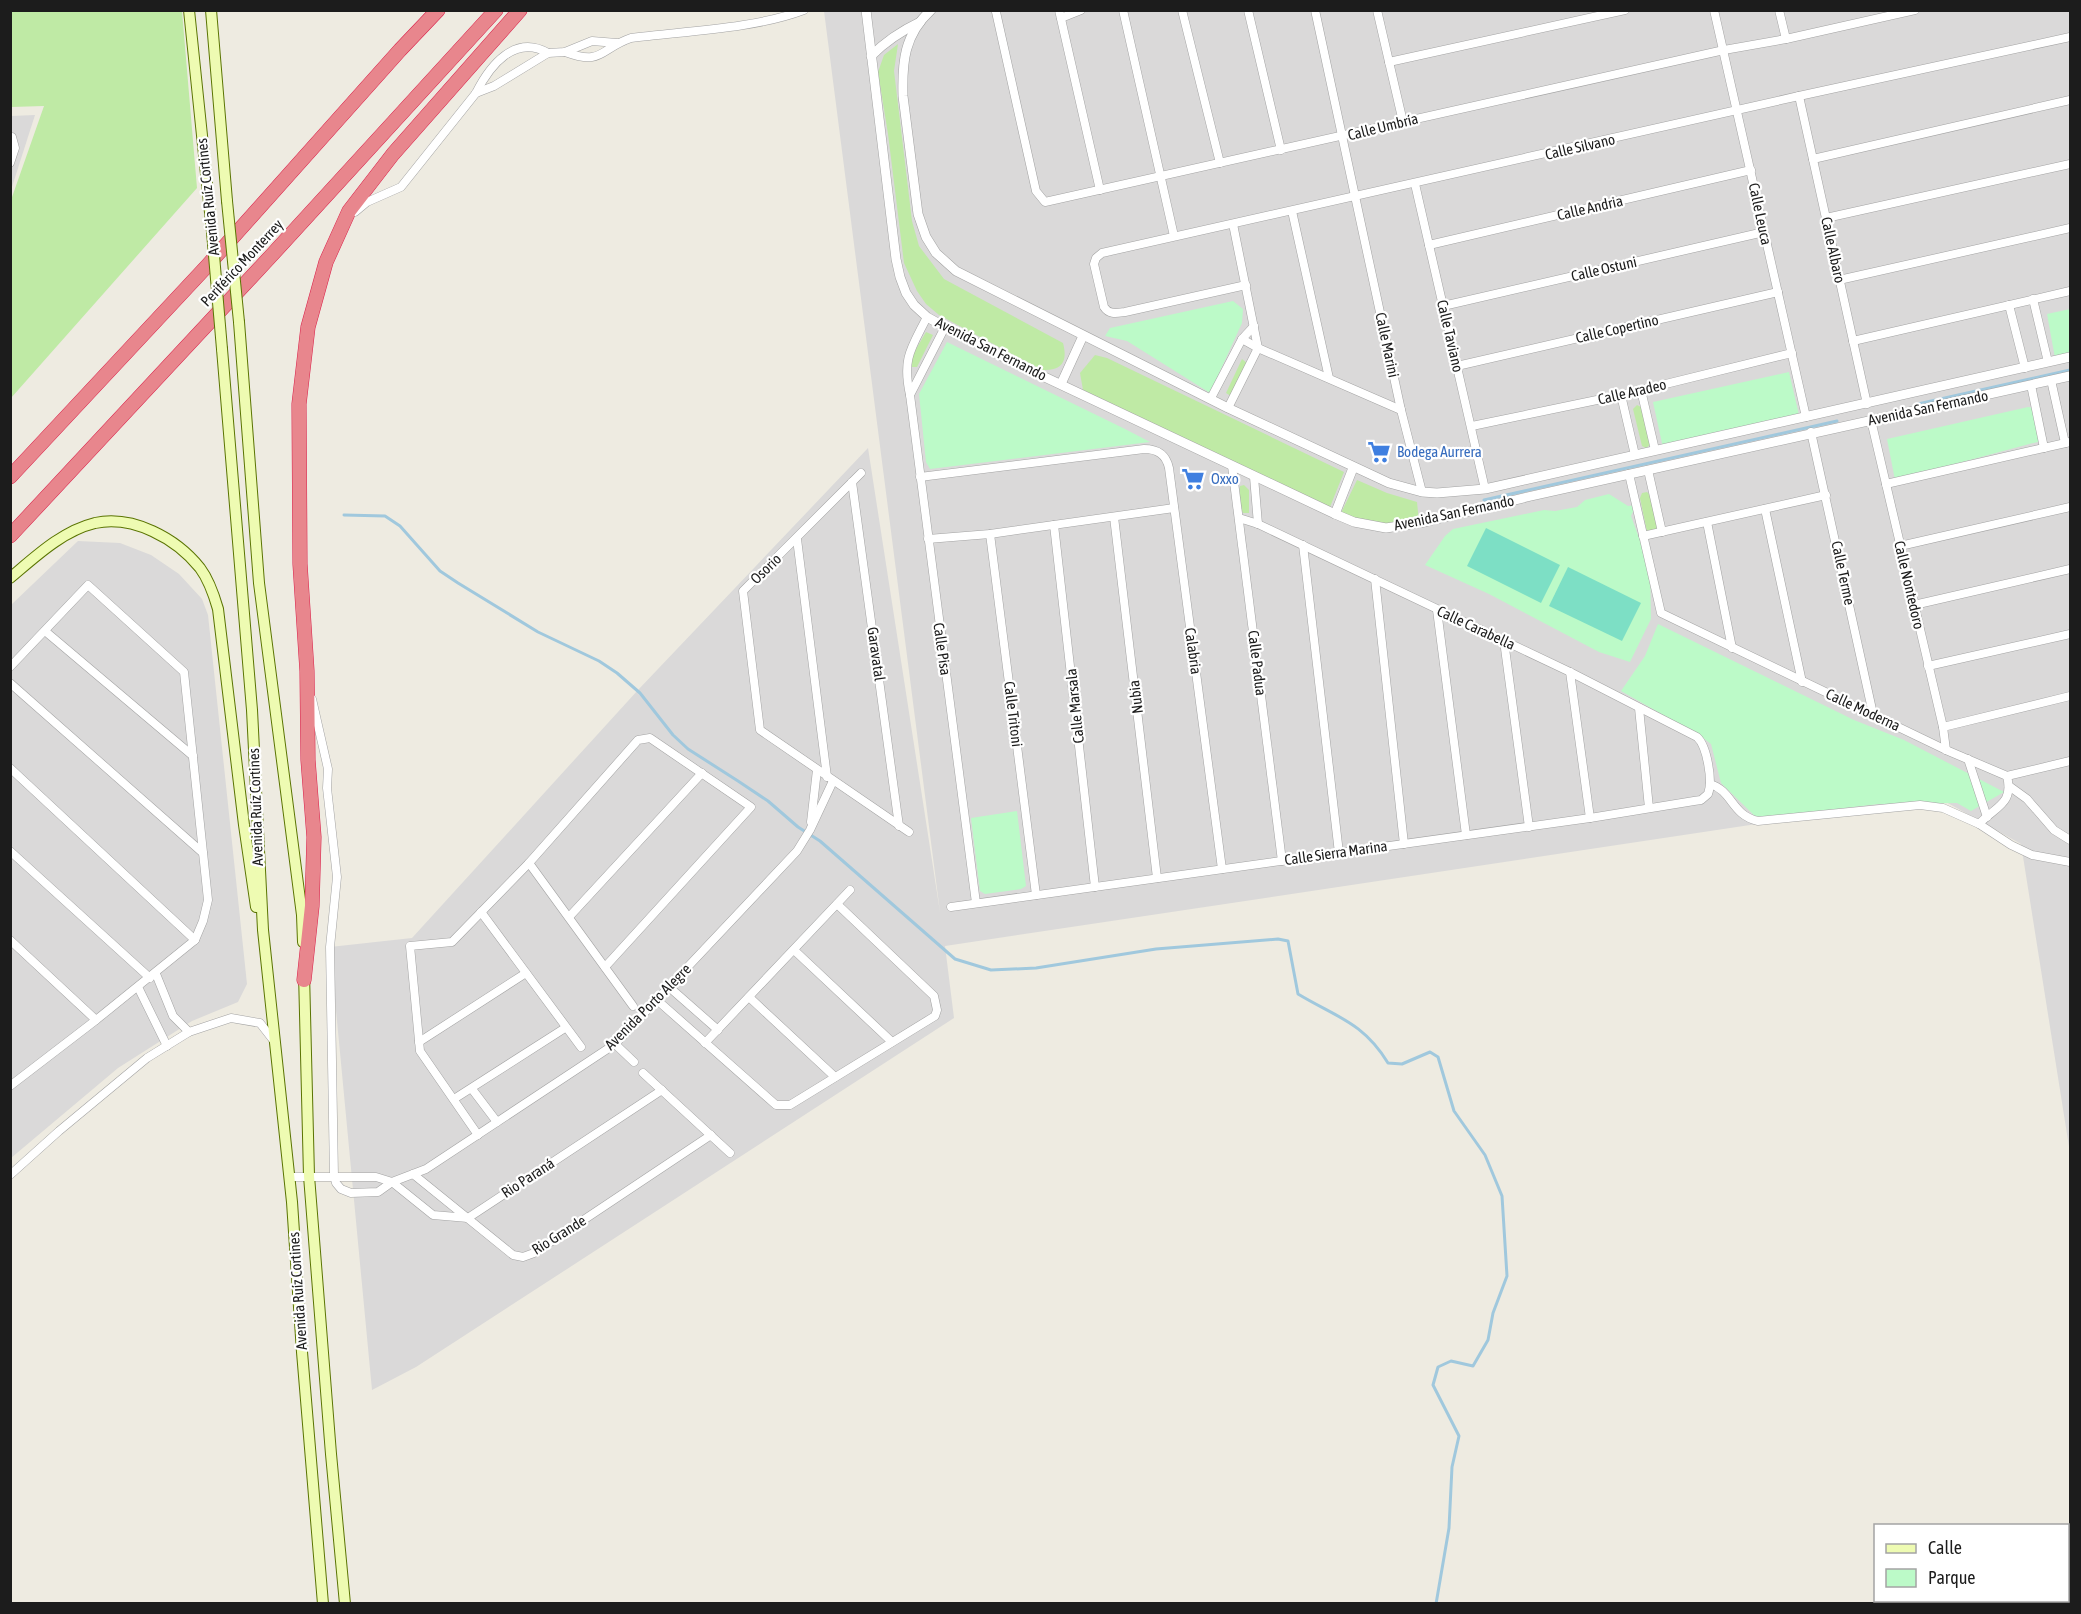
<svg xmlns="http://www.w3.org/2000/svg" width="2081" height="1614" viewBox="0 0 2081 1614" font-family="'Asap Condensed',sans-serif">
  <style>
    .residential { fill: #dad9d9 }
    .grass { fill: #bfeaa5 }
    .park { fill: #bcfac8 }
    .pitch { fill: #7ddfc5 }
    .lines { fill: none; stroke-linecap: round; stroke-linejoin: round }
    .stream { stroke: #a0c8dd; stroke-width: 3 }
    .minor-casing { stroke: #a3a3a3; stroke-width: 9 }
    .tertiary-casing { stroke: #a3a3a3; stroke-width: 10 }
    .secondary-casing { stroke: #5a7402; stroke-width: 12 }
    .motorway-casing { stroke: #da204a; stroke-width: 15 }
    .minor { stroke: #fff; stroke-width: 8 }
    .tertiary { stroke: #fff; stroke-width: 9 }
    .secondary { stroke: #eefbb2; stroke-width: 10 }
    .motorway { stroke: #e8868d; stroke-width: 14 }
    .secondary-bridge-casing { stroke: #5a7402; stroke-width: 12; stroke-linecap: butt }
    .secondary-bridge { stroke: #eefbb2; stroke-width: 10 }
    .labels { text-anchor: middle; stroke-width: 4.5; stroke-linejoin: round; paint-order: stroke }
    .street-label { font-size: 15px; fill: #1c1c1c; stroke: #fff }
    .shop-label { font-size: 15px; fill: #366cbe; stroke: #fff; text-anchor: start }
  </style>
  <rect width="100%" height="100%" fill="#eeebe1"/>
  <g class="residential">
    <path d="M824,11H2070V1153L2021,844L1937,797L945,946L954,1018L416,1367L372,1390L330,947L412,938L638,690L868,448L940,912Z"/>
    <path d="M35,115L11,190V116Z"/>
    <path d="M78,541L120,543L151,555L179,574L202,599L208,615L247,984L238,1002L192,1021L118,1068L11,1158V605Z"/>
  </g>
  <g class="grass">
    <path d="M11,10L182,11L197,188L11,398V200L44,106L11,107Z"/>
    <path d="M898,44L894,71L912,221L919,246L944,279L1063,343C1068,362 1062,371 1042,370L939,315L926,304L917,291L904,263L888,134L878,72L884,55Z"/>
    <path d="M926,332L933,335L917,367H911L912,356Z"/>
    <path d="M1095,355L1107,358L1344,472L1330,507L1083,390L1080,373Z"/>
    <path d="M1242,359L1247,363L1231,396L1226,393Z"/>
    <path d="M1637,405L1641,407L1650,445L1646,448L1642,446L1633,409Z"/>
    <path d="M1357,480L1387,493L1417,502L1419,522L1378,526L1341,513Z"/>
    <path d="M1244,485L1249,490V513H1243C1239,506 1239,494 1240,486Z"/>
    <path d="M1647,492L1650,495L1658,531L1647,532L1640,498L1642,493Z"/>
  </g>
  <g class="park">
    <path d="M1233,301L1243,309L1242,323L1210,393L1127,341L1105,336L1110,328Z"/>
    <path d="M2070,309V354L2055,358L2047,314Z"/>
    <path d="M947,342L1125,429L1150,442L930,469L926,462L919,394Z"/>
    <path d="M1789,372L1799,415L1663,448L1653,402Z"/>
    <path d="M2028,407L2034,408L2041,441L1895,480L1887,439Z"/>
    <path d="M1609,494L1628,506L1636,505L1631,516L1650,568L1651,619L1630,662L1599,652L1489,594L1425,565L1445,536L1453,529L1544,510L1555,511L1577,507L1585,500Z"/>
    <path d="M1658,624L1854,720L1904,740L2004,792L1971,811L1957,803L1879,804L1819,811L1761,822L1721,783L1711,744L1702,737L1621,691L1645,656Z"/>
    <path d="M1017,811L1026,886L1021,889L985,894L980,891L971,818Z"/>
  </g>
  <g class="pitch">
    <path d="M1486,528L1560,565L1541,603L1467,566Z"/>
    <path d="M1568,567L1641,603L1622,641L1549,606Z"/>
  </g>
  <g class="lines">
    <g class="stream">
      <path d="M1918,404L2070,370"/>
      <path d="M1484,500L1837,421"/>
      <path d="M344,515L385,516L400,526L440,571L458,583L538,632L599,661L617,673L640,693L673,735L688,749L738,781L768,801L798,827L820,841L955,959L991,970L1036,968L1156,949L1278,939L1288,941L1298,994C1336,1017 1363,1022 1388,1063L1402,1064L1430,1052L1438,1057L1454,1111L1485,1155L1502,1196L1507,1276L1493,1313L1488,1340L1473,1366L1451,1361L1438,1367L1433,1385L1459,1436L1452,1467L1449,1528L1436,1604"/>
    </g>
    <g class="minor-casing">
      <g id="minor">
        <path d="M1059,10L1100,190"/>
        <path d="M1123,10L1174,236"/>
        <path d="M1182,10L1220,163"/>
        <path d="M1248,10L1281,150"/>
        <path d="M1315,10L1401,410L1422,492"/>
        <path d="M1377,10L1403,122"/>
        <path d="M1714,10L1806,417"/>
        <path d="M1779,10L1786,39"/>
        <path d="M996,12L1036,191L1045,202L1724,50L1786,39L1915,10"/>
        <path d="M1061,18L1081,10"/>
        <path d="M565,52C603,66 599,49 631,38C685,31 754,29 804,10"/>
        <path d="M1389,62L1625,10"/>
        <path d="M476,93L494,86L548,53L565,52L592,41L617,43"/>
        <path d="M1799,96L1867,404"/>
        <path d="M10,137H12L15,148L10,163"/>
        <path d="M1813,159L2070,100"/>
        <path d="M1415,184L1485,489"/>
        <path d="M1292,211L1329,378"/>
        <path d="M355,212L367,202L401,187L476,93C490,65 515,34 548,53"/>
        <path d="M1826,218L2070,164"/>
        <path d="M1429,245L1751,170"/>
        <path d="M1839,280L2070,228"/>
        <path d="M1246,285L1125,312C1117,313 1109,315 1104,307L1094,264L1096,258L1102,253L1799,96L2070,37"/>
        <path d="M2033,299L2048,362"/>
        <path d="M2009,305L2025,368"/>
        <path d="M1443,306L1764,232"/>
        <path d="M927,317C911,349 902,358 910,395L976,903"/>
        <path d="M1242,339L1258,348L1401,410"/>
        <path d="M1853,341L2070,291"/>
        <path d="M1457,366L1778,292"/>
        <path d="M2051,380L2065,443"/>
        <path d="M2031,385L2044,448"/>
        <path d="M1641,390L1655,450"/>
        <path d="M910,395L945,327"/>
        <path d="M1621,395L1635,455"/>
        <path d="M1211,398L1242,339L1254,326"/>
        <path d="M1228,408L1258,348L1233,224"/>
        <path d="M1871,420L1943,727L1946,750"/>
        <path d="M1472,426L1621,395L1792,353"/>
        <path d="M1811,432L1873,714"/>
        <path d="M1232,466L1282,861"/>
        <path d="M1648,470L1662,532"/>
        <path d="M861,473L743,591L760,730L909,832"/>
        <path d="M1629,474L1661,613L1946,750L2007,776L2070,761"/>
        <path d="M920,477L1144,449C1157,449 1166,454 1169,468L1222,869"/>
        <path d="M1254,477L1258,524"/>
        <path d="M852,482L899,826"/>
        <path d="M1886,484L2070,442"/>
        <path d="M1765,509L1802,682"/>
        <path d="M1114,517L1157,878"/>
        <path d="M1707,522L1732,648"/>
        <path d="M1054,525L1095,887"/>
        <path d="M990,534L1036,895"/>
        <path d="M1643,536L1826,495"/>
        <path d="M797,539L827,777"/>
        <path d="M928,539L990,534L1174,508"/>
        <path d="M1303,545L1339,853"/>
        <path d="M1900,546L2070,507"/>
        <path d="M1375,579L1404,844"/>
        <path d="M1914,605L2070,569"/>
        <path d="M1437,610L1466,835"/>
        <path d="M45,631L193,756"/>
        <path d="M1504,641L1529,827"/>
        <path d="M1928,666L2070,634"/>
        <path d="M10,667L88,585L184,672L208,900L203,921L195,940L96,1020L10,940"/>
        <path d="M1570,672L1590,818"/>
        <path d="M10,683L203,853"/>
        <path d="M312,699L328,769L327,788L337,877L330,947L334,1176L336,1183L341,1189L351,1193L378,1192L392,1182L426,1169L615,1044L797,851L810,830L833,781"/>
        <path d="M1639,708L1649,808"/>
        <path d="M1943,727L2070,696"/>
        <path d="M1968,759L1987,817"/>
        <path d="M10,768L195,940"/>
        <path d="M1710,784C1733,791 1731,815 1758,821L1920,805L1943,808L1979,824C1996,806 2014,804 2007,776"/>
        <path d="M2009,786L2027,799L2054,830L2070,840"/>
        <path d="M811,822L817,770"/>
        <path d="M1979,824L2011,845L2032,855L2070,862"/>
        <path d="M10,851L150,978"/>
        <path d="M529,863L633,1006"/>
        <path d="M951,907L1590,818L1694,801L1701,800L1708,794C1713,781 1707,746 1697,737L1570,672L1258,524L1239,518"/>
        <path d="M481,912L581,1047"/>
        <path d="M569,917L702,773"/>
        <path d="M794,950L892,1042"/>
        <path d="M156,974L173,1016L189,1032"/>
        <path d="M138,987L167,1046"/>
        <path d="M669,987L718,1030"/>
        <path d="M749,997L835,1077"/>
        <path d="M657,1000L776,1105H790L935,1016L937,1010L934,996L837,904"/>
        <path d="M419,1042L526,973"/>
        <path d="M705,1043L850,890"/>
        <path d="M615,1044L634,1062"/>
        <path d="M643,1073L730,1153"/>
        <path d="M10,1086L96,1020"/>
        <path d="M472,1089L497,1122"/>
        <path d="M454,1099L565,1028"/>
        <path d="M478,1135L420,1051L410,946L452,942L529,863L638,740L650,738L751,807L605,967"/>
        <path d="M413,1174L513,1255L523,1257L534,1253L711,1135"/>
        <path d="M10,1175L59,1131L147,1058L189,1032L231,1018L260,1023L274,1041"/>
        <path d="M290,1177H376L392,1182L433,1215L468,1218L662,1090"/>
      </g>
    </g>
    <g class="tertiary-casing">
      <g id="tertiary">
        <path d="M866,10L896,259L900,277L906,293L914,305L927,317L945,327L1015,363L1335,514L1354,522L1386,528L1425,522L1527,497L2070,376"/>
        <path d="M931,10C904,35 902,62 903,96L918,214L926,237L936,253L956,271L1228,408L1389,483L1422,492L1437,493L1485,489L2070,357"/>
        <path d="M871,56C886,41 901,31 920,22"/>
        <path d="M1061,384L1083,336"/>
        <path d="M1335,514L1353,468"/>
      </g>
    </g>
    <g class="secondary-casing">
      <g id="secondary">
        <path d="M189,10L212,232"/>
        <path d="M211,10L227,201"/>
        <path d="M239,322L259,583L302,915L303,942"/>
        <path d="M222,349L252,710L263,930L292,1202L302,1352L323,1604"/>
        <path d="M10,578C35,557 62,531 95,523C133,515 176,538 200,568C209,580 214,595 218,609L244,825L256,907"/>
        <path d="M304,973L309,1176L331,1454L345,1604"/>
      </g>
    </g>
    <g class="motorway-casing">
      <g id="motorway">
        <path d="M10,477L207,266L400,50L438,10"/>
        <path d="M10,536L270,257L496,10"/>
        <path d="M304,980L312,906L314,837L308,760L307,671L300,564L299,404L308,327L326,262L349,211L393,154L520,10"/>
      </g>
    </g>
    <use href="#minor" class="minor"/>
    <use href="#tertiary" class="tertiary"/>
    <use href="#secondary" class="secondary"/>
    <use href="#motorway" class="motorway"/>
    <g class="secondary-bridge-casing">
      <g id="secondary-bridge">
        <path d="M227,201L239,322"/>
        <path d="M212,232L222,349"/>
      </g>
    </g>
    <use href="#secondary-bridge" class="secondary-bridge"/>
  </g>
  <defs>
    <g id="supermarket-bare" transform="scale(1.8)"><path d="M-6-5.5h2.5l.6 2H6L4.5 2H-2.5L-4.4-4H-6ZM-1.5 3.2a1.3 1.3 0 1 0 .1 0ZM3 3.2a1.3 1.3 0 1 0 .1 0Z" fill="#3f7fe0" stroke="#fff" stroke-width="2.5" paint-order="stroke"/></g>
  </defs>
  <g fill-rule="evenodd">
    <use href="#supermarket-bare" x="1379" y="452"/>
    <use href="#supermarket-bare" x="1193" y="479"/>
  </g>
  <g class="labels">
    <g class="street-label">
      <text transform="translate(1383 127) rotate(-14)" y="5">Calle Umbría</text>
      <text transform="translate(1580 147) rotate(-13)" y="5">Calle Silvano</text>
      <text transform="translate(208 197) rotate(-96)" y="5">Avenida Ruíz Cortines</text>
      <text transform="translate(1590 208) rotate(-13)" y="5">Calle Andria</text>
      <text transform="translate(1760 214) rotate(78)" y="5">Calle Leuca</text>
      <text transform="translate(1833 250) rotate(78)" y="5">Calle Albaro</text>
      <text transform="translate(242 263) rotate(-47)" y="5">Periférico Monterrey</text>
      <text transform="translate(1604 269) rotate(-13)" y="5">Calle Ostuni</text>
      <text transform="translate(1617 329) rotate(-13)" y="5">Calle Copertino</text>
      <text transform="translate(1450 336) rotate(77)" y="5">Calle Taviano</text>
      <text transform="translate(1387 345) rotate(78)" y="5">Calle Marini</text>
      <text transform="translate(991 349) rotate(27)" y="5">Avenida San Fernando</text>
      <text transform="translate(1632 392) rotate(-13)" y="5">Calle Aradeo</text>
      <text transform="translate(1928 408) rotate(-12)" y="5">Avenida San Fernando</text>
      <text transform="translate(1454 513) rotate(-12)" y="5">Avenida San Fernando</text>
      <text transform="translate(766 569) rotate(-44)" y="5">Osorio</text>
      <text transform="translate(1843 573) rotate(78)" y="5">Calle Terme</text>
      <text transform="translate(1909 585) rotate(77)" y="5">Calle Nontedoro</text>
      <text transform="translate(1476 628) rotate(25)" y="5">Calle Carabella</text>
      <text transform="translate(942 649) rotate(82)" y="5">Calle Pisa</text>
      <text transform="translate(1193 651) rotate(82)" y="5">Calabria</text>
      <text transform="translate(876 654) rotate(82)" y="5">Garavatal</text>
      <text transform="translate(1257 663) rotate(83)" y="5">Calle Padua</text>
      <text transform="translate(1136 697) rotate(-97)" y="5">Nubia</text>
      <text transform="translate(1075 706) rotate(-96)" y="5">Calle Marsala</text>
      <text transform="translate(1863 710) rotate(25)" y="5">Calle Moderna</text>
      <text transform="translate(1013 714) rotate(83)" y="5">Calle Tritoni</text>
      <text transform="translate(256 807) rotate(-92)" y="5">Avenida Ruíz Cortines</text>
      <text transform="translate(1336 853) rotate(-8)" y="5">Calle Sierra Marina</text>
      <text transform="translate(648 1007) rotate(-45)" y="5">Avenida Porto Alegre</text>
      <text transform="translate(528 1178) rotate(-33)" y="5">Rio Paraná</text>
      <text transform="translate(559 1235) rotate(-32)" y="5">Rio Grande</text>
      <text transform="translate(298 1291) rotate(-94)" y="5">Avenida Ruíz Cortines</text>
    </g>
    <g class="shop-label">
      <text x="1397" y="457">Bodega Aurrera</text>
      <text x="1211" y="484">Oxxo</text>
    </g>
  </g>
  <rect width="2081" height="1614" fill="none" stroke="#1c1c1c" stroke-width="24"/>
  <rect x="1874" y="1524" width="195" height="78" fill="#ffffff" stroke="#a4a4a4" stroke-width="1.5"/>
  <rect x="1886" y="1544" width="30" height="9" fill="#eefbb2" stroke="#a4a4a4" stroke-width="1.5"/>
  <text x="1928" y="1554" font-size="18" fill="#1c1c1c">Calle</text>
  <rect x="1886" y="1569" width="30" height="18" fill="#bcfac8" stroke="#a4a4a4" stroke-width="1.5"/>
  <text x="1928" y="1584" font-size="18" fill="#1c1c1c">Parque</text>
</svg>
